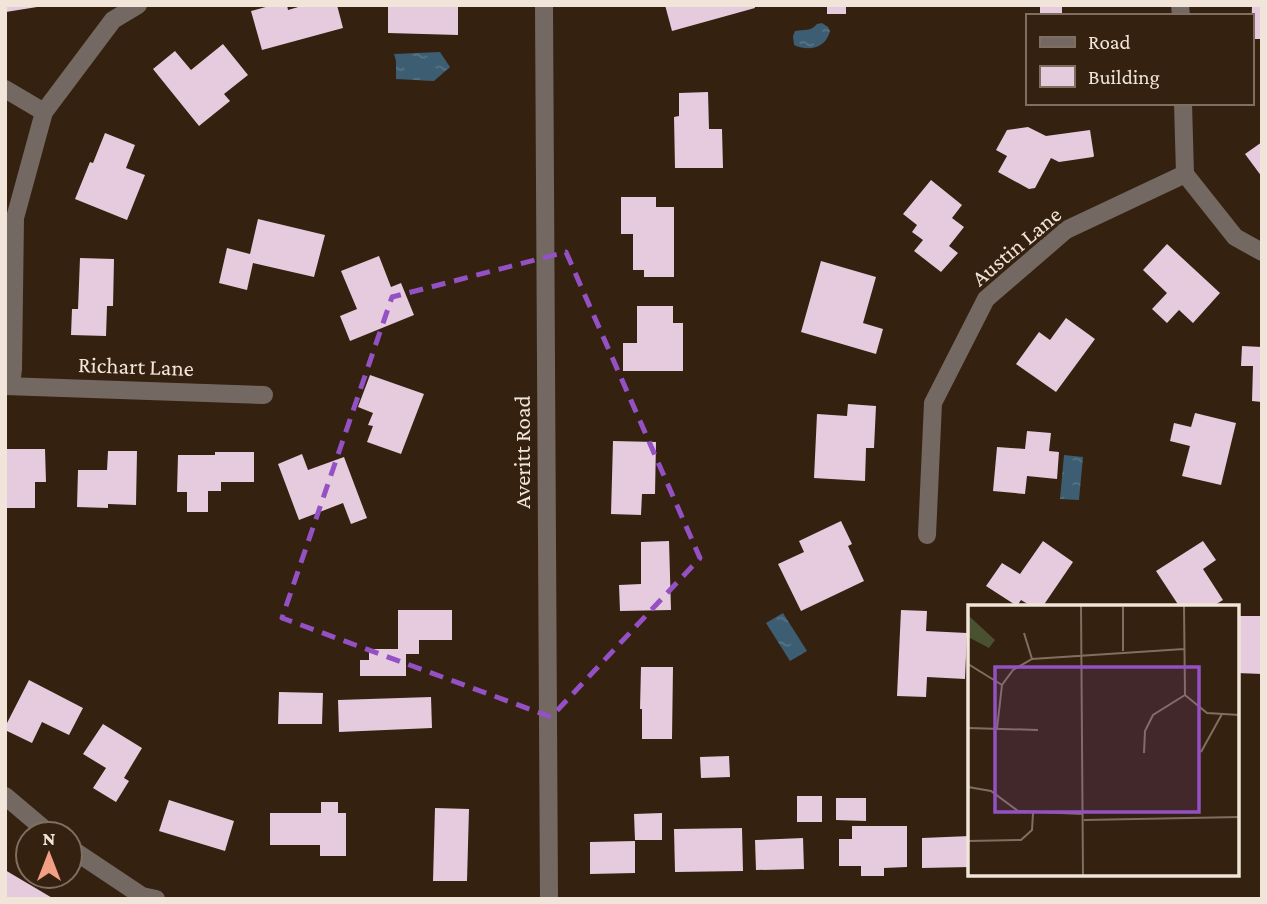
<svg xmlns="http://www.w3.org/2000/svg" width="1267" height="904" viewBox="0 0 1267 904" font-family="'Crimson Pro',serif">
  <style>
    .water { fill: url(#water-ripples) }
    .building { fill: #e6cadd }
    .lines { fill: none; stroke-linecap: round; stroke-linejoin: round }
    .minor { stroke: #746862; stroke-width: 18 }
    .tertiary { stroke: #746862; stroke-width: 18 }
    .marked { fill: none; stroke: #9351c4; stroke-width: 5; stroke-dasharray: 14 9; stroke-linejoin: round }
    .labels { text-anchor: middle; stroke-width: 7; stroke-linejoin: round; paint-order: stroke }
    .street-label { font-size: 23px; fill: #f1e4d9; stroke: #342110 }
    .inset-road { fill: none; stroke: #806f60; stroke-width: 2 }
    .view { fill: #9351c4; fill-opacity: 0.15; stroke: #9351c4; stroke-width: 3.5 }
    .inset-edge { fill: none; stroke: #f1e4d9; stroke-width: 3.5 }
  </style>
  <defs>
    <pattern id="water-ripples" width="26" height="14" patternUnits="userSpaceOnUse" patternTransform="scale(1.75)"><rect width="26" height="14" fill="#3c5d72"/><path d="M2 4q2-2 4 0t4 0M15 11q2-2 4 0t4 0" fill="none" stroke="#597486"/></pattern>
  </defs>
  <rect width="100%" height="100%" fill="#342110"/>
  <g class="water">
    <path d="M822,23L828,27L830,31C826,48 809,52 794,45L793,36L795,31C805,29 810,32 817,24Z"/>
    <path d="M440,52L450,67L434,81L396,79V61L394,54Z"/>
    <path d="M1064,455L1083,457L1079,500L1060,499Z"/>
    <path d="M783,613L807,651L790,661L766,623Z"/>
  </g>
  <g class="building">
    <path d="M5,5H37V7L6,12Z"/>
    <path d="M273,5H287L288,10L305,5H337L343,28L262,50L251,11Z"/>
    <path d="M388,5H458V35L388,33Z"/>
    <path d="M665,5H754L755,8L672,31Z"/>
    <rect x="827" y="5" width="19" height="9"/>
    <rect x="1040" y="5" width="22" height="10"/>
    <path d="M1252,5H1262V39H1251Z"/>
    <path d="M223,44L248,75L224,94L230,101L199,126L153,69L175,51L191,70Z"/>
    <path d="M708,92L709,129H722L723,168H675L674,117L679,116V93Z"/>
    <path d="M1028,127L1046,136L1090,130L1094,156L1093,157L1059,162L1051,158L1035,188L1029,189L998,172L1007,156L996,150L1007,130Z"/>
    <path d="M105,133L135,145L126,168L145,175L127,220L75,199L90,162L93,163Z"/>
    <path d="M1262,142V177L1245,154Z"/>
    <path d="M931,180L962,205L952,218L964,227L949,246L958,253L941,272L914,251L923,240L912,232L917,225L903,214Z"/>
    <path d="M621,197H656V207H674V277H644V270H633V234H621Z"/>
    <path d="M258,219L325,235L314,277L253,263L247,290L219,283L227,248L250,254Z"/>
    <path d="M1167,244L1220,293L1193,323L1179,310L1167,323L1152,309L1167,293L1143,270Z"/>
    <path d="M379,256L391,287L401,283L414,315L350,341L340,316L357,309L341,271Z"/>
    <path d="M80,258L114,259L113,306H107L106,336L71,335L72,309H78Z"/>
    <path d="M821,261L876,277L863,323L883,329L876,354L801,332Z"/>
    <path d="M637,306H673V323H683V371H623V343H637Z"/>
    <path d="M1066,318L1095,339L1056,392L1016,364L1039,332L1050,340Z"/>
    <path d="M1242,346L1262,347V402L1252,401L1253,366H1241Z"/>
    <path d="M370,375L424,394L401,454L367,442L373,426L368,425L373,413L358,407Z"/>
    <path d="M848,404L876,406L874,448H866L865,481L814,478L817,414L847,416Z"/>
    <path d="M1195,413L1236,423L1221,485L1182,476L1190,446L1170,441L1174,423L1191,427Z"/>
    <path d="M1027,431L1051,433L1049,451L1059,452L1057,479L1027,476L1025,494L993,491L997,447L1025,449Z"/>
    <path d="M613,441L656,442L655,494H642L641,515L611,514Z"/>
    <path d="M5,449H45L46,482H35V508H5Z"/>
    <path d="M108,451H137L136,505L108,504V508L77,507L78,470H107Z"/>
    <path d="M215,452H254V482H221V491H208V512H187V492H177L178,455H215Z"/>
    <path d="M302,454L308,470L344,457L367,518L351,524L343,503L299,520L278,464Z"/>
    <path d="M841,521L852,544L848,546L864,581L801,611L778,564L804,552L799,541Z"/>
    <path d="M669,541L671,610L620,611L619,585L641,584V542Z"/>
    <path d="M1043,541L1073,562L1043,606H1031L1021,600L1017,606L986,586L1002,563L1020,574Z"/>
    <path d="M1203,541L1216,560L1203,569L1223,600L1213,606H1179L1156,571Z"/>
    <path d="M398,610H452V640H419V654H406V676H360V660H369V649H398Z"/>
    <path d="M901,610L927,611L926,631L967,633L965,679L927,677L926,697L897,696Z"/>
    <path d="M1239,616H1262V674L1237,673Z"/>
    <path d="M641,667H673L672,739H642V709H640Z"/>
    <path d="M29,680L83,708L69,735L42,722L32,743L5,730V727Z"/>
    <path d="M279,692L323,693L322,724H278Z"/>
    <path d="M431,697L432,728L339,732L338,700Z"/>
    <path d="M103,724L142,748L124,778L129,781L116,802L93,788L106,768L83,754Z"/>
    <path d="M729,756L730,777L701,778L700,757Z"/>
    <rect x="797" y="796" width="25" height="26"/>
    <path d="M836,798H866V821L836,820Z"/>
    <path d="M169,800L234,821L225,851L159,831Z"/>
    <path d="M321,802H338V813H346V856H320V845H270V813H321Z"/>
    <path d="M435,808L469,809L467,881H433Z"/>
    <path d="M662,813V840H635L634,814Z"/>
    <path d="M852,826H907V867L884,868V876H861V866H839V839H852Z"/>
    <path d="M742,828L743,871L675,872L674,829Z"/>
    <path d="M970,836V867L922,868V838Z"/>
    <path d="M803,838L804,869L756,870L755,840Z"/>
    <path d="M635,841V873L590,874V842Z"/>
    <path d="M5,870L54,899H5Z"/>
  </g>
  <g class="lines">
    <g class="minor">
      <path d="M1180,5L1181,16"/>
      <path d="M5,89L44,112"/>
      <path d="M1183,103L1185,174L1235,237L1262,252"/>
      <path d="M5,386L264,395"/>
      <path d="M11,386L13,369L15,218L44,112L113,20L138,5"/>
      <path d="M927,535L933,403L986,299L1066,230L1185,174"/>
      <path d="M5,796L50,834"/>
      <path d="M70,848L142,896L156,899"/>
    </g>
    <path class="tertiary" d="M544,5L549,899"/>
  </g>
  <path class="marked" d="M566,252L700,558L551,717L282,618L392,297Z"/>
  <g class="labels">
    <g class="street-label">
      <text transform="translate(1016 246) rotate(-40)" y="8">Austin Lane</text>
      <text transform="translate(136 366) rotate(2)" y="8">Richart Lane</text>
      <text transform="translate(522 452) rotate(-90)" y="8">Averitt Road</text>
    </g>
  </g>
  <g transform="translate(968 605)">
    <rect width="271" height="271" fill="#342110"/>
    <path d="M0,10L27,35L21,43L0,32Z" fill="#495131"/>
    <path class="inset-road" d="M113,0L115,271M216,1L217,90L239,108L272,110M155,2V46M56,28L64,54M0,59L34,80M0,123L70,125M29,124L34,80L45,65L64,54L216,44M233,147L254,109M176,148L177,126L185,110L217,90M0,182L23,186L50,206L115,209M116,215L272,212M0,236L53,235L64,225L65,208"/>
    <path class="view" d="M27,62H231V207H27Z"/>
    <rect width="271" height="271" class="inset-edge"/>
  </g>
  <rect width="1267" height="904" fill="none" stroke="#f1e4d9" stroke-width="14"/>
  <rect x="1026" y="14" width="228" height="91" fill="#342110" stroke="#806f60" stroke-width="2"/>
  <rect x="1040" y="37" width="35" height="10" fill="#746862" stroke="#806f60" stroke-width="2"/>
  <text x="1088" y="49" font-size="21" fill="#f1e4d9">Road</text>
  <rect x="1040" y="66" width="35" height="21" fill="#e6cadd" stroke="#806f60" stroke-width="2"/>
  <text x="1088" y="84" font-size="21" fill="#f1e4d9">Building</text>
  <g transform="translate(49 855)"><circle r="33" fill="#342110" stroke="#806f60" stroke-width="2"/>
  <path d="M0-5L12 26L0 18L-12 26Z" fill="#f39f83"/>
  <text y="-10" font-size="19" font-weight="bold" text-anchor="middle" fill="#f1e4d9">N</text>
  </g>
</svg>
